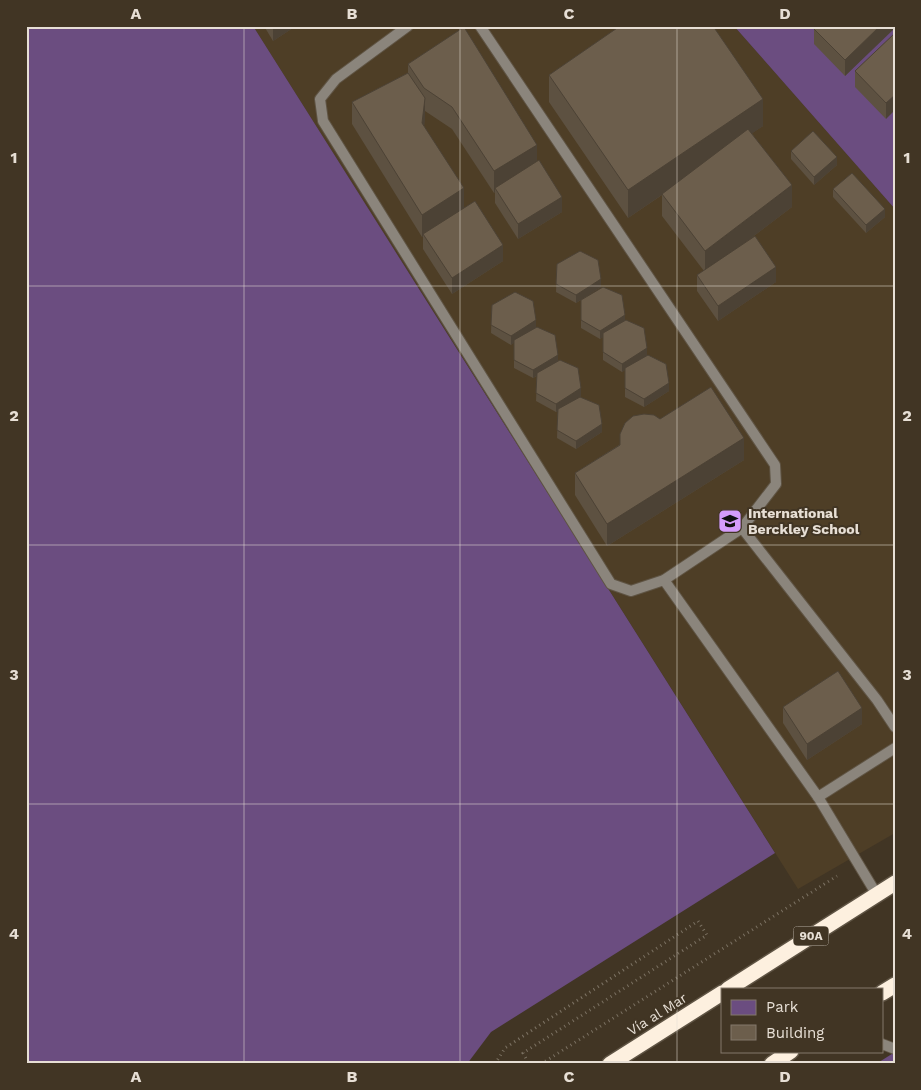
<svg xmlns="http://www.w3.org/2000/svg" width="921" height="1090" viewBox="0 0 921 1090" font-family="'Work Sans',sans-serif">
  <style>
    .built { fill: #4e3e26 }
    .green { fill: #6b4d80 }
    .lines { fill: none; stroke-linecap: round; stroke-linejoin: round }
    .lane-casing { stroke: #5f5444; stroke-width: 12 }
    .highway-casing { stroke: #5f5444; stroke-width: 18 }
    .path { stroke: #7c7263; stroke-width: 3; stroke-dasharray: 1 4; stroke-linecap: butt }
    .lane { stroke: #8b857c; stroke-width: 10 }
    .highway { stroke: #fdf0df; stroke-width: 15 }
    .wall { fill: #5d5141 }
    .shaded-wall { fill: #4c4235 }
    .building { fill: #6c5e4c; stroke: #4c4235 }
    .grid { fill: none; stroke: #e7dfd5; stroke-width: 1; stroke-opacity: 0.55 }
    .labels { text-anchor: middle; stroke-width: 4; stroke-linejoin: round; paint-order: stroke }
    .shield { fill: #413524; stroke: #b5aca0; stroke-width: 1 }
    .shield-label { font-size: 12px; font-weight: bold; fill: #e7dfd5 }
    .poi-label { font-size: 14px; font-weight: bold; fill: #e7dfd5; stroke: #413524; text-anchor: start }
    .street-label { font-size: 14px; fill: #e7dfd5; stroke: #413524 }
    .neatline { fill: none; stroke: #e7dfd5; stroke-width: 2 }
    .grid-label { font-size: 16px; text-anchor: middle; font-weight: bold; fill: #e7dfd5 }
  </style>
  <rect width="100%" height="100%" fill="#413524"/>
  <path class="built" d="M253,26H734L895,209V833L798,889Z"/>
  <g class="green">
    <path d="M26,26H253L775,853L491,1032L467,1064H26Z"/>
    <path d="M734,26H895V210V209Z"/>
    <path d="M895,1052V1064H876Z"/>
  </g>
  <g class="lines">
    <g class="lane-casing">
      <g id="lane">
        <path d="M408,26L336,79L320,99L323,121L611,584L631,591L664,580L742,528L776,484L775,465L480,26"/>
        <path d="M742,528L877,700L895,727"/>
        <path d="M664,580L818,797L877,895"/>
        <path d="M818,797L895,748"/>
        <path d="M882,1044L895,1049"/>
      </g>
    </g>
    <g class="highway-casing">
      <g id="highway">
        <path d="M728,989L895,883"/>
        <path d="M882,993L895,985"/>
        <path d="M610,1064L722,993"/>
        <path d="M772,1064L791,1051"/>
      </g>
    </g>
    <g class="path">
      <path d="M495,1064L505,1048L698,921L707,935L523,1053L529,1064"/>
      <path d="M541,1064L837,876"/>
    </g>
    <use href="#lane" class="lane"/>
    <use href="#highway" class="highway"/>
  </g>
  <g class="wall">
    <path d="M264,26H296L273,41Z"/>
    <path d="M895,26L845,76L814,44V29Z"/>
    <path d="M895,33L886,119L855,87V71Z"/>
    <path d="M408,64L537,162L562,212L518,239L495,203V192L494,193L452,129L425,111L424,126L464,208L503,261L452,294L423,249V237H422L352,124V102L408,73Z"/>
    <path d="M549,75L763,126L752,133L792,207L742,245L776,282L718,321L697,291V275L704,271L662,216V195L628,218L549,102Z"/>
    <path d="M791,151L837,165L814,185L791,159Z"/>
    <path d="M833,189L885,217L866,233L833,197Z"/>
    <path d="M557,264L601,287L587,296L625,320L669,391L644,407L625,397V370L622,372L603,360V337L600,339L581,328V300L576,303L556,292Z"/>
    <path d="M492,305L536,328L581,396L575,400L602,432L576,449L557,438L558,411L556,412L536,401L537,376L533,378L514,368V342L511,345L491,333Z"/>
    <path d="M660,419L744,460L607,546L575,495V473Z"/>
    <path d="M783,707L862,724L807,760L783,723Z"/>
  </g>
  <g class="shaded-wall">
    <path d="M273,26H296L273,41Z"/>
    <path d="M880,26H895V28L845,76V60Z"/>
    <path d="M895,95V110L886,119V103Z"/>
    <path d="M425,98V120L422,145V123Z"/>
    <path d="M763,99V126L628,218V190Z"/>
    <path d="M537,145V167L495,188V192L494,193V171Z"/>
    <path d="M837,157V165L814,185V177Z"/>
    <path d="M792,185V207L705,273V251Z"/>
    <path d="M464,188V210L423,234V237H422V215Z"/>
    <path d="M562,197V212L518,239V224Z"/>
    <path d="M885,209V217L866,233V225Z"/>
    <path d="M503,245V261L452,294V278Z"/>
    <path d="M776,267V282L718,321V306Z"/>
    <path d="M601,279V287L576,303V295Z"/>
    <path d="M625,315V323L600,339V331Z"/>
    <path d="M536,320V328L511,345V336Z"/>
    <path d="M647,348V356L622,372V364Z"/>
    <path d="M558,355V363L533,378V370Z"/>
    <path d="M669,383V391L644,407V399Z"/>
    <path d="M581,388V396L556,412V404Z"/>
    <path d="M602,424V432L576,449V441Z"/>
    <path d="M744,438V460L607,546V524Z"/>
    <path d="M862,708V724L807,760V744Z"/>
  </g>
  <g class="building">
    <path d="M620,26H713L763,99L628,190L549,75Z"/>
    <path d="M817,26H880L845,60L814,29Z"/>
    <path d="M464,27L537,145L494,171L452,107L424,88L408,64Z"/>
    <path d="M895,33V95L886,103L855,71Z"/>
    <path d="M408,73L425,98L422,123L464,188L422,215L352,102Z"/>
    <path d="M748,129L792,185L705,251L662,194Z"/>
    <path d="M813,131L837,157L814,177L791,151Z"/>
    <path d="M539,160L562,197L518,224L495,188Z"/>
    <path d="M852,173L885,209L866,225L833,189Z"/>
    <path d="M475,201L503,245L452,278L423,234Z"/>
    <path d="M755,236L776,267L718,306L697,275Z"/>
    <path d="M580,251L598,260L601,279L576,295L556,284L557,264Z"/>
    <path d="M603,287L622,295L625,315L600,331L581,320V300Z"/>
    <path d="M515,292L533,301L536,320L511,336L491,325L492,305Z"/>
    <path d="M626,320L644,328L647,348L622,364L603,352V333Z"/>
    <path d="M537,327L555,335L558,355L533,370L514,360V340Z"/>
    <path d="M648,355L666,364L669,383L644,399L625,388V368Z"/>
    <path d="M560,360L578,368L581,388L556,404L536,393L537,373Z"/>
    <path d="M711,387L744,438L607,524L575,473L620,445V434L625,423L633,416L644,414L654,415L660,419Z"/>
    <path d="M580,397L599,405L602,424L576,441L557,430L558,409Z"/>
    <path d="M838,671L862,708L807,744L783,707Z"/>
  </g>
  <path class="grid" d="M244,26V1064M460,26V1064M677,26V1064M26,286H895M26,545H895M26,804H895"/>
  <defs>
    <g id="school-square" transform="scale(1.25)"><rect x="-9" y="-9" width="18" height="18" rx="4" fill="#d49cfb" stroke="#413524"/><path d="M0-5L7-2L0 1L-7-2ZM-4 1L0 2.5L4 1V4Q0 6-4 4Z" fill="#111"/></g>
  </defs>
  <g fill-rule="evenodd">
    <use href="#school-square" x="730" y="521"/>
  </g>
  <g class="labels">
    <rect class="shield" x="793.5" y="926.5" width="35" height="19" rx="4"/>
    <g class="shield-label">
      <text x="811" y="940">90A</text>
    </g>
    <g class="poi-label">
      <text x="748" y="518">International<tspan x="748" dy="16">Berckley School</tspan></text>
    </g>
    <g class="street-label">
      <text transform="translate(657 1014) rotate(-32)" y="5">Vía al Mar</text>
    </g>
  </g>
  <rect width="921" height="1090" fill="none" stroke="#413524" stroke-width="55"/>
  <rect x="721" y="988" width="162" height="65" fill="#413524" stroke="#83796b"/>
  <rect x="731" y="1000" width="25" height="15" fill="#6b4d80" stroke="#83796b"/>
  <text x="766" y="1012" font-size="15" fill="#e7dfd5">Park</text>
  <rect x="731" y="1025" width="25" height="15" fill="#6c5e4c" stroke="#83796b"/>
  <text x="766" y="1038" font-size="15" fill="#e7dfd5">Building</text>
  <rect x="28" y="28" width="866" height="1034" class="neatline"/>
  <g class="grid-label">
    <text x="136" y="19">A</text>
    <text x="352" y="19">B</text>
    <text x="569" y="19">C</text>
    <text x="785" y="19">D</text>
    <text x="14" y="163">1</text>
    <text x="907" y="163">1</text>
    <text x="14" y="421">2</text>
    <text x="907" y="421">2</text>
    <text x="14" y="680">3</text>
    <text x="907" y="680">3</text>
    <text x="14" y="939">4</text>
    <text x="907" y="939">4</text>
    <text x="136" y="1082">A</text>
    <text x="352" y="1082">B</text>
    <text x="569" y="1082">C</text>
    <text x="785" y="1082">D</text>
  </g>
</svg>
